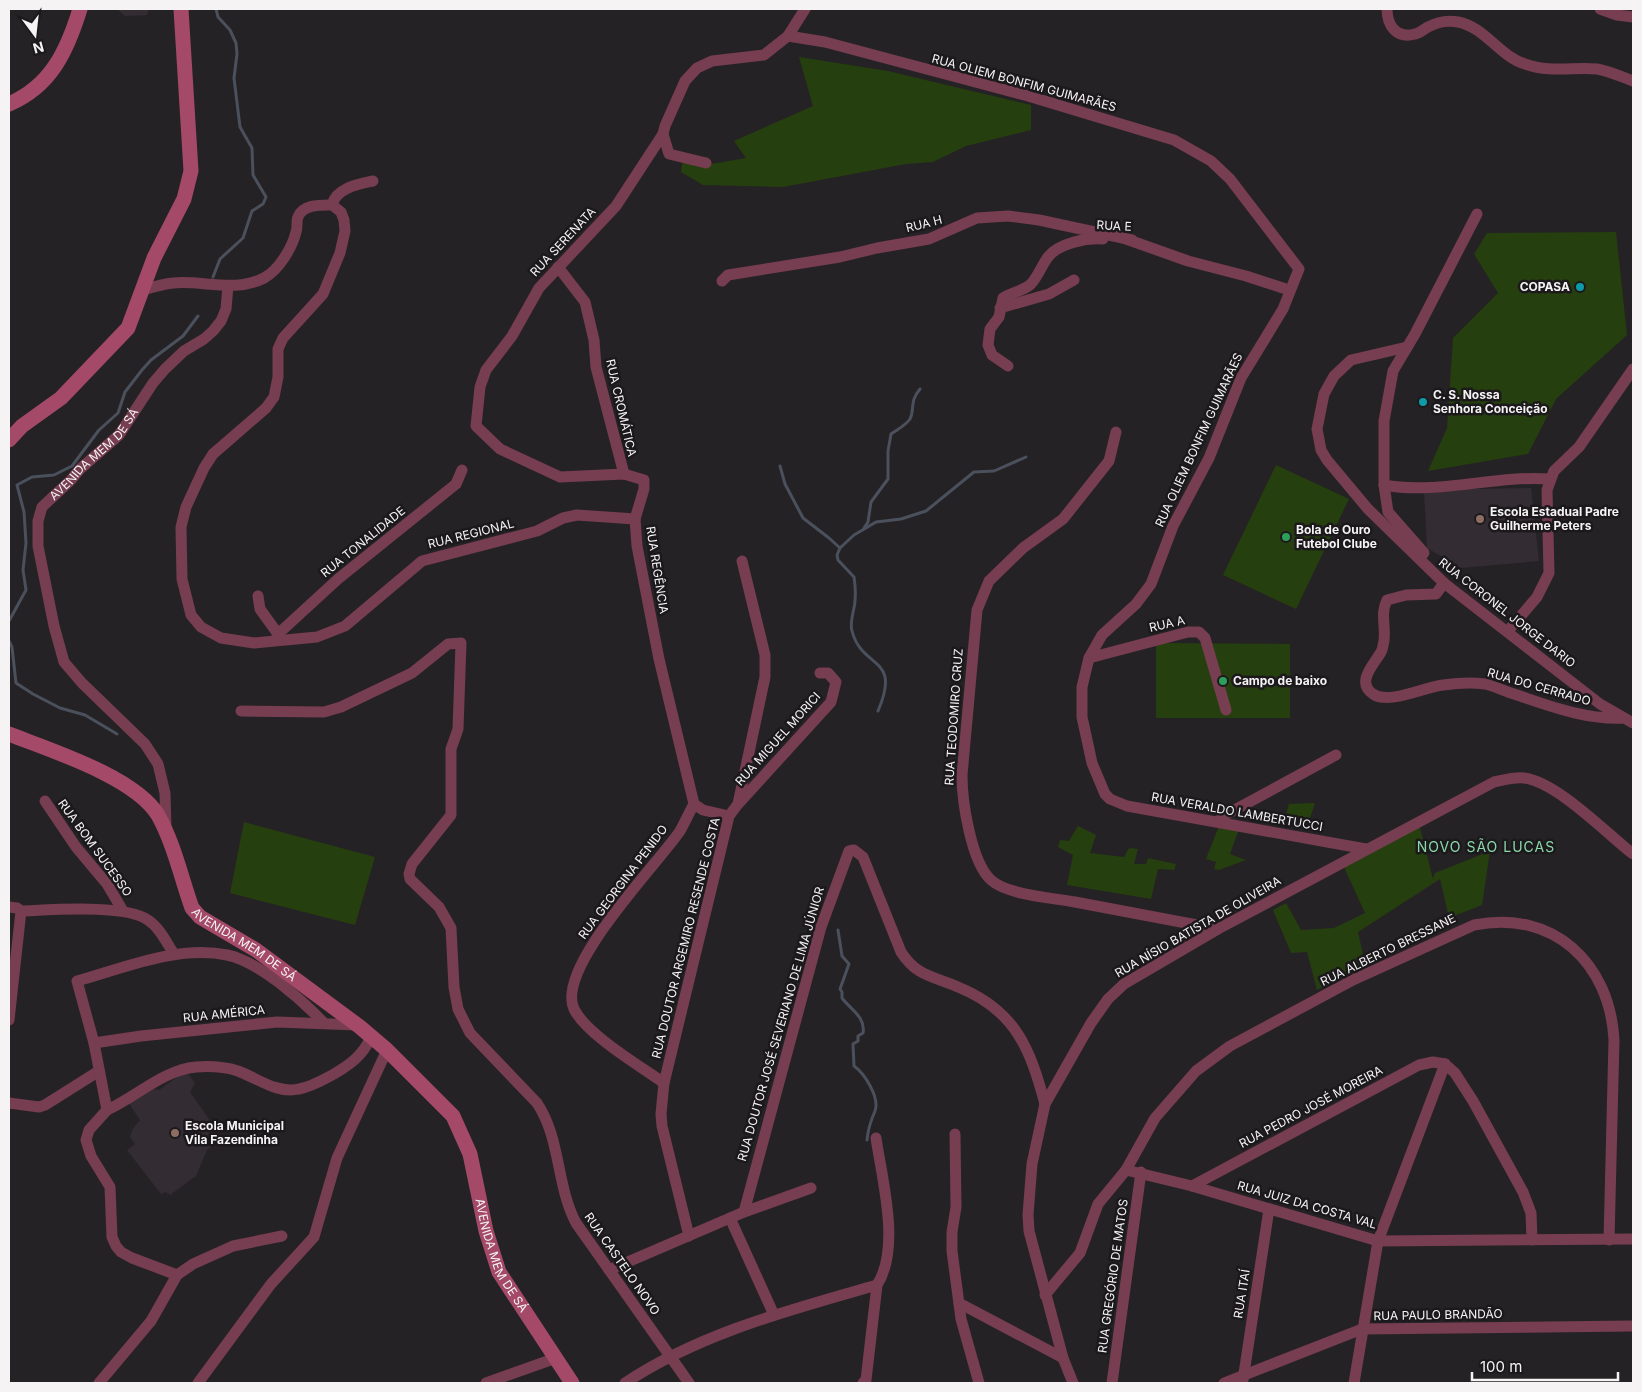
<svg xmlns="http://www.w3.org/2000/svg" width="1642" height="1392" viewBox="0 0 1642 1392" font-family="Inter,sans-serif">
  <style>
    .built { fill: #332c33 }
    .green { fill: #263f0e }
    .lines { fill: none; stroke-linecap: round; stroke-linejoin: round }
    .stream { stroke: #4a505c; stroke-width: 3 }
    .street { stroke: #773d50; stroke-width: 11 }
    .secondary { stroke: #a44968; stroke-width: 15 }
    .culture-dot { fill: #0f9aa8; stroke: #1c191c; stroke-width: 2 }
    .education-dot { fill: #8d6e63; stroke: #1c191c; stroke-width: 2 }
    .leisure-dot { fill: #2e9e5b; stroke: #1c191c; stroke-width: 2 }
    .labels { text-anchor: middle; stroke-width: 5; stroke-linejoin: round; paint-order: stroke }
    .street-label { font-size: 12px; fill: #f5f3f4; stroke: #1c191c }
    .poi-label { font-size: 12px; font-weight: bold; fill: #f5f3f4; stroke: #1c191c; text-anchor: start }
    .neighbourhood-label { font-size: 14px; letter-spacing: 1px; fill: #8ad7aa; stroke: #1c191c }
  </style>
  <rect width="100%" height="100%" fill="#252225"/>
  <g class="built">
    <path d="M117,9H149L147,15L125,16Z"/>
    <path d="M1531,488L1539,561L1461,568L1427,548L1424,490Z"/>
    <path d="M186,1071L195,1083L190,1092L223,1139L207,1150L196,1176L170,1195L166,1192L161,1194L127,1150L135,1144L130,1137L132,1130L140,1120L128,1102L151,1088L159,1090Z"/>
  </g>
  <g class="green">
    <path d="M799,57L888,71L1031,105V130L966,146L933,162L906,164L783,187L703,185L681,172L683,159L708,157L711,164L746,158L734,141L813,106Z"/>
    <path d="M1616,232L1627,335L1556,399L1528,454L1428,471L1447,428L1453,338L1498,293L1474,254L1487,233Z"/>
    <path d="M1276,465L1349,499L1296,609L1223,575Z"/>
    <path d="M1156,643L1290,644V718H1156Z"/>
    <path d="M1315,803L1308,824L1284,820L1289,804Z"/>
    <path d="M244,822L375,857L355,925L230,893Z"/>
    <path d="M1419,824L1433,879L1435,873L1490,851L1482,905L1449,918L1440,879L1358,932L1365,964L1317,990L1307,952L1291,953L1273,910L1286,903L1301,930L1334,928L1365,913L1343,865Z"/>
    <path d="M1078,826L1096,835L1090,853L1124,857L1129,848L1138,849L1134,864H1146L1148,858L1176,864L1174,870L1158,869L1151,899L1067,885L1073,855L1058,847L1060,840L1069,841Z"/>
    <path d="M1219,826L1239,829L1230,854L1246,860L1219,870L1214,869L1216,862L1206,859Z"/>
  </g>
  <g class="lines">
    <g class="stream">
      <path d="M213,277L220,259L243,238L252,211L263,204L266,197L253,175L252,148L240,127L234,78L237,54L236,43L230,30L218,17L216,9"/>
      <path d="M780,466L785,484L803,518L829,538L840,548"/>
      <path d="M864,528L868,522L871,502L888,479V451L891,434C898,429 905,426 910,419C915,409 909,402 920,389"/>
      <path d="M9,621L26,590L23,570L26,543L24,512L17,485L32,477L54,475L72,466L99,430L118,413L125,392L142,370L151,360L183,336L198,316"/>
      <path d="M9,641L12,647L16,683L33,694L60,708L85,715L117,734"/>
      <path d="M878,711C902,655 862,670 852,631C849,622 855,609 855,600C856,592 855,584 854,577L838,560L837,555L840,548L854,535L876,522L901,519L926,511L974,472L994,471L1026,457"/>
      <path d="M838,930L842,956L849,964L840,989L842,992V998C850,1009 866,1017 863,1033L858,1036V1041L853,1044L854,1066C864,1073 880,1097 875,1111C871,1120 868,1129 867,1140"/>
    </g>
    <g class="street">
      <path d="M1387,9C1387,26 1397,39 1415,34C1420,33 1424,29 1428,27C1437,22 1448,20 1458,22C1485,27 1499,56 1525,64C1550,73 1572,67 1597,69C1609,71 1622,77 1633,81"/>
      <path d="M1600,9L1617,15L1633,17"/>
      <path d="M788,36L825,42L1028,96L1174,140L1211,161L1230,179L1299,269L1283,309L1241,378L1209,458L1173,526L1151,584L1136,604L1102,635L1089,658L1082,687V717L1092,763L1105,794L1110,799L1127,806L1366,849"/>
      <path d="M663,134L616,206L539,288L512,336L486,370L480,387L476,426L500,449L560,477L624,474L644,480V489L635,519L637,546L659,659L694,804L703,810L729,816"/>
      <path d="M706,163L669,154L663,134L665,126L685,81L697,68L712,61L764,55L788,36L805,9"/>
      <path d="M332,205C336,188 359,184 373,181"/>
      <path d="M1126,239L1188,261L1246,276L1289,290"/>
      <path d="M558,267L585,302L594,340L596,367L624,474"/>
      <path d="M722,281L728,275L840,257L877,248L929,239L977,218L1008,216L1039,220L1132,240"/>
      <path d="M143,290C153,287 163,284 173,283C203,280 235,293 264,278C279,270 292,248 296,232C298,227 296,221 298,217C303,204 321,205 332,205L341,212L344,220L345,231L340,253L323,294L283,338L278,349V377L274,397L266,408L213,454L204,468L186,507L181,527L182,579L191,615L201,627L221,638L254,643L317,637L345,626L422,561L537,531L563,518L577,515L635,519"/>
      <path d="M1000,308L1049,294L1074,280"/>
      <path d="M1407,347L1351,360L1334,376L1324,394L1317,429L1321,450L1327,460L1368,509L1444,583L1600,704L1633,723"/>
      <path d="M1008,366L992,355L988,345L990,329L999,317L1003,298C1011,293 1025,290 1031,284C1038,276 1042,265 1048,257C1059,243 1086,238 1103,239"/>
      <path d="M1116,432L1109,461L1063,519L1023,548L989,581L977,610L962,775C962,801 971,862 991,880C1007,895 1054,898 1075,902C1123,911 1170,920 1218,929"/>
      <path d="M1384,485C1438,495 1495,475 1550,479"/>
      <path d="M1424,553L1388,512L1384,485V421L1393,371L1415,334L1477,214"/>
      <path d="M1444,583L1436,594L1406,595L1387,600C1380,614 1386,626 1384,641C1383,644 1383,649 1381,652C1375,663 1355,682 1373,694C1388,705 1425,687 1443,685C1457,683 1471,682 1485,684C1494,686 1504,691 1514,694C1550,706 1585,720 1624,718"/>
      <path d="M258,596L260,609L278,634L276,640"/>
      <path d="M1508,631L1537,597L1549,573L1547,490L1554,471L1579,447L1633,369"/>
      <path d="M278,634L338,579L456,484L462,470"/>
      <path d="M1089,658L1188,632H1199L1205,638L1226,710"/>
      <path d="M241,711L324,712L341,707L412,673L448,644L461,643L458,729L451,749V815L412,864L409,874L410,879L439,907L451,928L454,987L458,1009L470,1033L537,1103C561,1139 556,1185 576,1223L689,1383"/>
      <path d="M45,801L76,847L107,884L123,911"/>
      <path d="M739,803L831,702L836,682L828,673H820"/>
      <path d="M1218,821L1227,814L1336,755"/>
      <path id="s1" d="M166,829L165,793L158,764L145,744L82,683L64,662L54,626L38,546V521L42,507L71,480L80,469L119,435L153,383L165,369L184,351L204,339L213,331L221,321L226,309L228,286"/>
      <path d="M9,907L17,908L21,911C50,910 126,904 148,920C160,928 166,942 174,954"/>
      <path d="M9,1020L21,911"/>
      <path d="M94,1043L141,1036L277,1022L357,1025"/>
      <path d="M1445,1064L1455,1073L1473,1101L1523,1192L1531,1213L1532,1240"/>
      <path d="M664,1083C640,1066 586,1034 574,1009C555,968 657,865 680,831C685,822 689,813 694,804"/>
      <path d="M9,1103L39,1107L45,1105L99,1071"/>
      <path d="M107,1110C136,1097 163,1070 196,1067C210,1066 225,1067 238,1071C257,1078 277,1094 299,1089C311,1087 323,1080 334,1074C351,1064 363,1055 371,1037"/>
      <path d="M955,1134L956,1207L952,1232V1251L961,1319L979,1383"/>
      <path d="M1126,1170L1192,1186L1378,1241L1633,1239"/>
      <path d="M1192,1186L1419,1065L1433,1062L1445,1064"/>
      <path d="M744,1212L821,927L849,851L854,850L863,857L901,952C917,977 934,976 958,987C1015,1010 1030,1048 1045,1104"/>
      <path d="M730,1218L774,1315"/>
      <path d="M689,1236L662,1126L661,1114L664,1083L729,816L738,804L765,677V655L742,561"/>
      <path d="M609,1270L744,1212L811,1188"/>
      <path d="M177,1275L132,1258L121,1252L116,1246L112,1237L110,1187L91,1156L86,1140L89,1130L107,1110L94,1043L77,981C124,968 177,945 227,955C258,961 301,999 323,1022"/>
      <path d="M1045,1295L1080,1253L1098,1204L1126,1170L1155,1118L1196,1071L1230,1046L1353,980L1474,925C1553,909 1610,963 1614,1040L1609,1240"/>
      <path d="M959,1303L1063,1358"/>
      <path d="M1243,1380L1269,1209"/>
      <path d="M99,1383L151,1321L177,1275L193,1264L233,1246L282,1236"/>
      <path d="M198,1383L271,1284L314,1237L337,1158L387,1050"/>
      <path d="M486,1383L556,1358"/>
      <path d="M625,1383C700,1333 790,1310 877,1285"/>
      <path d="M863,1383L866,1380L877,1285C901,1248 882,1179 876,1138"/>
      <path d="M1073,1383L1063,1358L1029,1231L1028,1215L1032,1164L1045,1104L1091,1023L1108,999L1124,984L1218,929L1494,782C1504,780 1513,777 1524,778C1557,782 1606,833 1633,854"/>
      <path d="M1112,1383L1141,1172"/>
      <path d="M1224,1383L1362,1329L1633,1326"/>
      <path d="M1354,1383L1378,1241L1445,1064"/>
    </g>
    <g class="secondary">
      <path d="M9,104C51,86 67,51 80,9"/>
      <path d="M9,440L22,426L61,398L128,328L154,258L184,199L191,171L181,9"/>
      <path id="s2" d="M9,734C50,750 135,777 158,815C174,844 181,877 192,908L200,917L256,950L360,1027L387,1050L453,1116L470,1154L486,1231L499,1272L572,1383"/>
    </g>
  </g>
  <g class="culture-dot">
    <circle cx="1580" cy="287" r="5"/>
    <circle cx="1423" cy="402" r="5"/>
  </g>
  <g class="education-dot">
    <circle cx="1480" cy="519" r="5"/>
    <circle cx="175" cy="1133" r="5"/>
  </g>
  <g class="leisure-dot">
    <circle cx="1286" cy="537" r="5"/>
    <circle cx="1223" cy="681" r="5"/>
  </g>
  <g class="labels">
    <g class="street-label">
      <text transform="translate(1024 83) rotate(15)" y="4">RUA OLIEM BONFIM GUIMARÃES</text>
      <text transform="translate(924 224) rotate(-14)" y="4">RUA H</text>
      <text transform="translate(1114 226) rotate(3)" y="4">RUA E</text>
      <text transform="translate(563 242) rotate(-47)" y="4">RUA SERENATA</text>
      <text transform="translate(621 408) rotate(77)" y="4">RUA CROMÁTICA</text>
      <text transform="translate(1199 440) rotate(-65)" y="4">RUA OLIEM BONFIM GUIMARÃES</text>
      <text dy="4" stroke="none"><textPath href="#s1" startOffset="438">AVENIDA MEM DE SÁ</textPath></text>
      <text transform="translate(471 534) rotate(-14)" y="4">RUA REGIONAL</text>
      <text transform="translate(363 542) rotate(-39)" y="4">RUA TONALIDADE</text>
      <text transform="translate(657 570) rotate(81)" y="4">RUA REGÊNCIA</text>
      <text transform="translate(1507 613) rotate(38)" y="4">RUA CORONEL JORGE DARIO</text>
      <text transform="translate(1167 624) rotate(-13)" y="4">RUA A</text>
      <text transform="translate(1539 687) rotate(16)" y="4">RUA DO CERRADO</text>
      <text transform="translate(954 717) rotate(-86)" y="4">RUA TEODOMIRO CRUZ</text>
      <text transform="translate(778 739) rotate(-48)" y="4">RUA MIGUEL MORICI</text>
      <text transform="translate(1237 812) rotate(10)" y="4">RUA VERALDO LAMBERTUCCI</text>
      <text transform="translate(95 848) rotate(54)" y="4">RUA BOM SUCESSO</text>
      <text transform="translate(623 882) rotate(-53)" y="4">RUA GEORGINA PENIDO</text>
      <text transform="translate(1198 927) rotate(-30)" y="4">RUA NÍSIO BATISTA DE OLIVEIRA</text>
      <text transform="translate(686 938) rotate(-76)" y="4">RUA DOUTOR ARGEMIRO RESENDE COSTA</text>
      <text dy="4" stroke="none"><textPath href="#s2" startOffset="335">AVENIDA MEM DE SÁ</textPath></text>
      <text transform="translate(1388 950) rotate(-26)" y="4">RUA ALBERTO BRESSANE</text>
      <text transform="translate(224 1014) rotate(-6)" y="4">RUA AMÉRICA</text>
      <text transform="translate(781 1024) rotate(-74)" y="4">RUA DOUTOR JOSÉ SEVERIANO DE LIMA JÚNIOR</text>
      <text transform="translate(1311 1107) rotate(-28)" y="4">RUA PEDRO JOSÉ MOREIRA</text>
      <text transform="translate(1307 1205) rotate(16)" y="4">RUA JUIZ DA COSTA VAL</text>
      <text dy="4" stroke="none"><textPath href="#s2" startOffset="755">AVENIDA MEM DE SÁ</textPath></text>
      <text transform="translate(622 1264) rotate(55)" y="4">RUA CASTELO NOVO</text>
      <text transform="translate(1113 1276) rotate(-82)" y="4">RUA GREGÓRIO DE MATOS</text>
      <text transform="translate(1242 1294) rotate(-81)" y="4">RUA ITAÍ</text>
      <text transform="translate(1438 1315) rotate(-1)" y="4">RUA PAULO BRANDÃO</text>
    </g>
    <g class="poi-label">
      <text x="1570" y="291" text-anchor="end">COPASA</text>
      <text x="1433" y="399">C. S. Nossa<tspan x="1433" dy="14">Senhora Conceição</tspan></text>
      <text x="1490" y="516">Escola Estadual Padre<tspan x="1490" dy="14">Guilherme Peters</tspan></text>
      <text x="1296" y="534">Bola de Ouro<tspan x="1296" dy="14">Futebol Clube</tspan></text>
      <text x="1233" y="685">Campo de baixo</text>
      <text x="185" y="1130">Escola Municipal<tspan x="185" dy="14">Vila Fazendinha</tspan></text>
    </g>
    <g class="neighbourhood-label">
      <text x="1486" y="852">NOVO SÃO LUCAS</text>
    </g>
  </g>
  <rect width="1642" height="1392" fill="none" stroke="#f5f3f4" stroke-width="20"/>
  <g transform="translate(35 35) rotate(165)" stroke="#1c191c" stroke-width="4" paint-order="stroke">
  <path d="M0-4L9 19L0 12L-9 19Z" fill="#f5f3f4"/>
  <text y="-8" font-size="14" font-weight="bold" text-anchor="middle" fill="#f5f3f4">N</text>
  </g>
  <path d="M1472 1372v8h146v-8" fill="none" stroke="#f5f3f4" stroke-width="2.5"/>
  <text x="1480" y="1372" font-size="15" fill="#f5f3f4" stroke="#1c191c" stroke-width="4" paint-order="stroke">100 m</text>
</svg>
